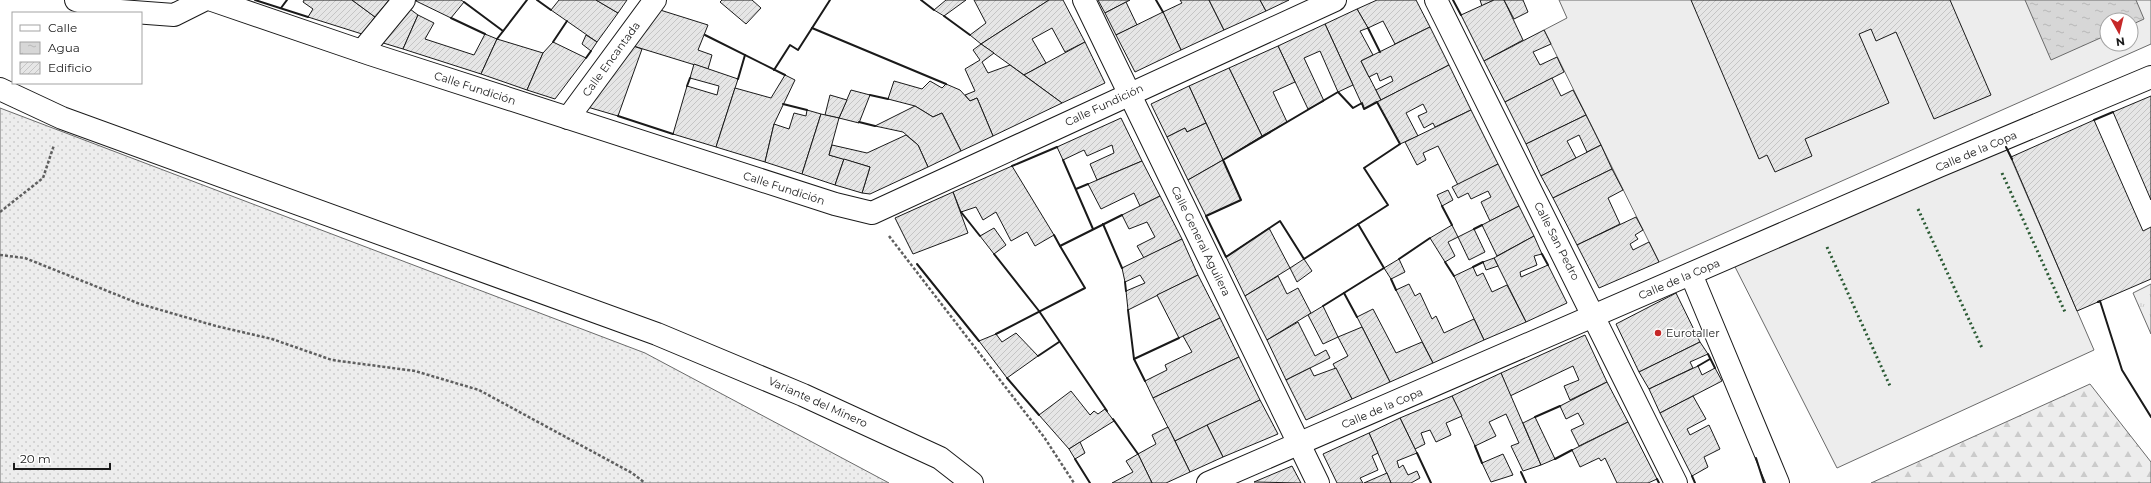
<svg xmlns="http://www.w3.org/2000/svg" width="2151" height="483" viewBox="0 0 2151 483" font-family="Montserrat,sans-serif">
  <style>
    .grass { fill: url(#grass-dots); stroke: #6a6a6a }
    .forest { fill: url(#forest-firs); stroke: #6a6a6a }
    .park { fill: url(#park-tufts); stroke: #6a6a6a }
    .pitch { fill: #ededed; stroke: #6a6a6a; fill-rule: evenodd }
    .water { fill: url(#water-ripples); stroke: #6a6a6a }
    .building { fill: url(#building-hatch); stroke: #1a1a1a }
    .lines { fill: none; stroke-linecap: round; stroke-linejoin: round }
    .minor-casing { stroke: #1a1a1a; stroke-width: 24 }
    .path { stroke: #5f5f5f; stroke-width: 2.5; stroke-dasharray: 3 2; stroke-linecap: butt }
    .minor { stroke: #fff; stroke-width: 22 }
    .hedge { stroke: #2b5a34; stroke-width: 3; stroke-dasharray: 2 3; stroke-linecap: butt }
    .wall { stroke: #1a1a1a; stroke-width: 2 }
    .poi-dot { fill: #c62828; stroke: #fff; stroke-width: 1.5 }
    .labels { text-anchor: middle; stroke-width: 3; stroke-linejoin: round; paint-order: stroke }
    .street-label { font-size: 11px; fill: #1a1a1a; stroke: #fff }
    .poi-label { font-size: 11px; fill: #1a1a1a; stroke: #fff; text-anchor: start }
  </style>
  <defs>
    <pattern id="grass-dots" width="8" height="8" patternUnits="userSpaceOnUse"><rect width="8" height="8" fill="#ededed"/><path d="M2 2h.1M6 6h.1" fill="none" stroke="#cbcbcb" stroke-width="1.8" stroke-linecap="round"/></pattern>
    <pattern id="forest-firs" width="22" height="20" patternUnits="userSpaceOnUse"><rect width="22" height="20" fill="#ededed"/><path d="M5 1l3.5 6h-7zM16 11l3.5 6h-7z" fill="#cbcbcb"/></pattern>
    <pattern id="park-tufts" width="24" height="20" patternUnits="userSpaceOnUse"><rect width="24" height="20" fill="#ededed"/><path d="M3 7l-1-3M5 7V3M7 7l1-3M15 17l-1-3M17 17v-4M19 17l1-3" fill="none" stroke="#cbcbcb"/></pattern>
    <pattern id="water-ripples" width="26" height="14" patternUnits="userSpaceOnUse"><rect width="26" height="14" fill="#d7d7d7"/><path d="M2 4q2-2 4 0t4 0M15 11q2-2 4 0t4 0" fill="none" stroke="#b8b8b8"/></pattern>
    <pattern id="building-hatch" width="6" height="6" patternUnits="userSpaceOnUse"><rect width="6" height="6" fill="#e6e6e6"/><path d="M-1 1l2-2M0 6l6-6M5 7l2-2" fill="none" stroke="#c5c5c5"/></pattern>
  </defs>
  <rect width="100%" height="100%" fill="#fff"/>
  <path class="grass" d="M0,108L645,353L889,483H0Z"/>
  <path class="forest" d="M2090,384L2151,462V483H1871Z"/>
  <path class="park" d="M2151,284V334L2133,293Z"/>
  <g class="pitch">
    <path d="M1559,0H2151V44L1659,262L1544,30L1567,18ZM2107,20H2131V44H2107Z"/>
    <path d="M2003,140L2094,350L1837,468L1730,257Z"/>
  </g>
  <path class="water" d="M2025,0H2136L2144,19L2131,25V20H2107V35L2051,60Z"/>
  <g class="building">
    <path d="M304,0H352L375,17L362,34L308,17L313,9L303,2Z"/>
    <path d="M352,0H389L375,17Z"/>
    <path d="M417,0H461L464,2L451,18L416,1Z"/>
    <path d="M559,0H596L618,13L597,42L551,10Z"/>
    <path d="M596,0H627L618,13Z"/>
    <path d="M722,0H752L761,8L746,24L720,2Z"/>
    <path d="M946,0H966L944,16L934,10Z"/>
    <path d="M974,0H1049L981,44L970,35L986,23Z"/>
    <path d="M1049,0H1063L1085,42L1065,52L1052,28L1032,39L1046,63L1024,75L981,44Z"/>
    <path d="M1098,0H1130L1105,13Z"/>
    <path d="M1180,0H1209L1224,30L1181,50L1163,12L1182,3Z"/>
    <path d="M1209,0H1260L1266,11L1224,30Z"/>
    <path d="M1260,0H1289L1266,11Z"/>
    <path d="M1377,0H1416L1430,27L1395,44L1383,21L1368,28L1357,9Z"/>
    <path d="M1480,0H1494L1482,6Z"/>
    <path d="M1494,0H1504L1523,40L1484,61L1461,15Z"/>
    <path d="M1504,0H1523L1528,12L1514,19Z"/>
    <path d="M1691,0H1950L1991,95L1934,119L1896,32L1876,41L1871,29L1859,34L1889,103L1805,139L1812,156L1775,172L1767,155L1759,159Z"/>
    <path d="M1126,2L1137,25L1116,35L1105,13Z"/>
    <path d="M410,9L418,15L403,49L380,42Z"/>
    <path d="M657,9L708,25L698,50L712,55L708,69L630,45Z"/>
    <path d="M1357,9L1368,28L1360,31L1373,55L1361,61L1381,100L1364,109L1325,24Z"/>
    <path d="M1163,12L1181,50L1135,72L1116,35Z"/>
    <path d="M418,15L434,23L425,39L474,55L485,34L497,39L481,74L403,49Z"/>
    <path d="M1325,24L1353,85L1338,92L1320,51L1304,58L1324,101L1308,109L1278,46Z"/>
    <path d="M1430,27L1449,65L1381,100L1376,90L1393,81L1391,76L1380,81L1377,73L1369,77L1361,61Z"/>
    <path d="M1544,30L1551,44L1533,52L1540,65L1557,57L1564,72L1505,102L1484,61Z"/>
    <path d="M586,35L597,42L591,51L582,44Z"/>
    <path d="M497,39L543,53L527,90L481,74Z"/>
    <path d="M553,42L586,58L555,99L527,90L543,53Z"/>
    <path d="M1085,42L1105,83L1062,103L1024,75Z"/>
    <path d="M981,44L994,53L982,62L988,73L1010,65L1062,103L993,136L977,98L970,101L965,95L975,91L965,69L980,60L973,50Z"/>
    <path d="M630,45L642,49L618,116L584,106Z"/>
    <path d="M1278,46L1295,82L1273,92L1287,122L1262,136L1229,68Z"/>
    <path d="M694,64L738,79L716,147L673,134L687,86L717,95L719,86L690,78Z"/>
    <path d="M1449,65L1471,110L1435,127L1433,123L1424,128L1418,116L1427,112L1423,104L1406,113L1418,136L1400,144L1377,102Z"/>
    <path d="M1229,68L1262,136L1223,160L1189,86Z"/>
    <path d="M785,75L795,80L774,124L765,162L716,147L735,88L771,98Z"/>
    <path d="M1552,78L1561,96L1573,90L1586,115L1526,144L1505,102Z"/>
    <path d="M894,81L922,89L930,81L942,88L946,84L960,90L970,101L977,98L993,136L961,151L942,113L933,117L915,106L888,99Z"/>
    <path d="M1189,86L1206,123L1187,132L1185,128L1167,137L1151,104Z"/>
    <path d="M851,90L870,95L859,123L839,118Z"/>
    <path d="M830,95L847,100L839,118L825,115Z"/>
    <path d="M2151,96V200L2113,112Z"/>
    <path d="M915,106L933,117L942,113L961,151L928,167L918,145L903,132L875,126Z"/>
    <path d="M807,110L821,114L802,174L765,162L774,124L789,129L794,113L806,116Z"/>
    <path d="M1471,110L1498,164L1458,185L1438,146L1423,153L1426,160L1417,165L1405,142Z"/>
    <path d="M821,114L839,118L829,155L844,159L835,185L802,174Z"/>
    <path d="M1586,115L1601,145L1587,152L1579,135L1567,141L1576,158L1541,176L1526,144Z"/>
    <path d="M1121,118L1142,161L1097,180L1090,164L1114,153L1112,145L1087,156L1084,150L1063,160L1057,147Z"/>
    <path d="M2094,120L2143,231L2151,227V279L2077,311L2011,157Z"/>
    <path d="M1206,123L1223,160L1188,180L1167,137L1185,128L1187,132Z"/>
    <path d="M906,135L918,145L928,167L870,194L862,193L870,167L829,155L832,145L867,153Z"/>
    <path d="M1601,145L1612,169L1553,198L1541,176Z"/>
    <path d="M844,159L870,167L862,193L835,185Z"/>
    <path d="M1223,160L1241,200L1206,216L1188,180Z"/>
    <path d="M1142,161L1160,196L1140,206L1134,193L1101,209L1088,184Z"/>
    <path d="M1498,164L1519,206L1490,221L1481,202L1491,197L1488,191L1471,199L1468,193L1458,198L1452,187Z"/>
    <path d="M1012,166L1054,235L1035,246L1027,232L1011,241L996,212L983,220L976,207L961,212L953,192Z"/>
    <path d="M1612,169L1623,190L1608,198L1620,224L1577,245L1553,198Z"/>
    <path d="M1448,190L1453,200L1442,206L1437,195Z"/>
    <path d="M953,192L968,233L913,254L895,218Z"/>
    <path d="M1160,196L1182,239L1144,258L1137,246L1155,237L1147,222L1129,229L1122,215Z"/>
    <path d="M1519,206L1534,236L1497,256L1482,225Z"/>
    <path d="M1636,217L1643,230L1635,235L1638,239L1630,244L1633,250L1649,242L1659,262L1599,288L1577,245Z"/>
    <path d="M1452,225L1458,237L1448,242L1455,256L1445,262L1430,238Z"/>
    <path d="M994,228L1006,245L994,254L980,236Z"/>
    <path d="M1269,228L1290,268L1245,296L1226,257Z"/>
    <path d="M1474,229L1485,252L1469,260L1458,237Z"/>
    <path d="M1534,236L1542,254L1534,256L1537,265L1520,272L1521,277L1548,265L1567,303L1526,322L1494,258Z"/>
    <path d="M1182,239L1198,275L1128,310L1126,291L1145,283L1140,275L1125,282L1122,268Z"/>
    <path d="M1494,258L1498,266L1486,270L1483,262Z"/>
    <path d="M1304,259L1312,271L1297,282L1290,268Z"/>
    <path d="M1399,259L1405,272L1391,279L1384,268Z"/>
    <path d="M1473,267L1477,276L1483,273L1492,292L1507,285L1526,322L1484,340L1454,276Z"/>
    <path d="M1198,275L1220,318L1179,338L1157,295Z"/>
    <path d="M1278,276L1287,294L1298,288L1311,313L1267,340L1245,296Z"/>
    <path d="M1409,284L1415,296L1420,293L1432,319L1436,316L1444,333L1474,319L1484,340L1433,363L1396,290Z"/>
    <path d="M1676,293L1700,342L1639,372L1616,324Z"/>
    <path d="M1323,306L1338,337L1323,344L1308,315Z"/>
    <path d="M1373,309L1396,353L1422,342L1433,363L1390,382L1357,317Z"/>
    <path d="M1220,318L1239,357L1153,398L1145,381L1167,370L1165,365L1192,352L1183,336Z"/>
    <path d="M1298,322L1315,356L1326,350L1330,358L1286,380L1267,340Z"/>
    <path d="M1362,327L1390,382L1352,399L1333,364L1348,356L1338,337Z"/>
    <path d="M1016,333L1038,356L1007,378L979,341L996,334L1002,342Z"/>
    <path d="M1585,335L1607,382L1570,400L1564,386L1579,380L1573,366L1510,396L1501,373Z"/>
    <path d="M1700,342L1708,354L1690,362L1693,368L1649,389L1639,372Z"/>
    <path d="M1239,357L1260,400L1175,441L1153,398Z"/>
    <path d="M1698,366L1702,375L1715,368L1722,381L1660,413L1649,389Z"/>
    <path d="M1310,368L1314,376L1336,368L1352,399L1306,420L1286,380Z"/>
    <path d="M1501,373L1541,465L1523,471L1511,446L1519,443L1506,414L1489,422L1496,436L1475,446L1452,396Z"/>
    <path d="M1607,382L1628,422L1579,446L1571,430L1584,424L1578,413L1566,419L1560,406Z"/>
    <path d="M1071,391L1090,415L1094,411L1098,414L1105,409L1114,421L1069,449L1039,415Z"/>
    <path d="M1452,396L1462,416L1446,423L1451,435L1436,442L1430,430L1421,433L1425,444L1415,449L1400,418Z"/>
    <path d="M1693,396L1706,419L1687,429L1690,435L1709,425L1720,449L1704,457L1708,467L1692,476L1660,413Z"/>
    <path d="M1260,400L1278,434L1223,457L1207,425Z"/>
    <path d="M1535,417L1555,459L1541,465L1523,423Z"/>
    <path d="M1400,418L1417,453L1397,461L1399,468L1403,465L1408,475L1417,471L1420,478L1411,483H1391L1369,433Z"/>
    <path d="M1628,422L1657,479L1648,483H1617L1605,458L1601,461L1599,458L1580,467L1572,450Z"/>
    <path d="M1207,425L1223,457L1190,472L1175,441Z"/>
    <path d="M1168,427L1190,472L1166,483H1152L1138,454L1156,444L1152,435Z"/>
    <path d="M1369,433L1378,453L1372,456L1378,470L1360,478L1363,483H1337L1323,454Z"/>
    <path d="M1080,442L1085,453L1075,459L1069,449Z"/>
    <path d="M1138,454L1152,483H1112L1133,472L1126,461Z"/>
    <path d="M1503,454L1513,475L1491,482L1482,463Z"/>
    <path d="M1292,466L1301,483L1254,482Z"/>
    <path d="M1387,473L1391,483H1364Z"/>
  </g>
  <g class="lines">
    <g class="minor-casing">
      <g id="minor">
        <path d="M76,0L107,10L174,15L204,0"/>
        <path d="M212,0L370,54L835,204L872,213L1335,0"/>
        <path d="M1084,0L1318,483"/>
        <path d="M1436,0L1676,483"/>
        <path d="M362,51L404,0"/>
        <path d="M0,89L62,118L657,334L803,395L940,458L972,483"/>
        <path d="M568,118L655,0"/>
        <path d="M1691,274L1778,483"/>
        <path d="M1208,483L1939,166L2151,77"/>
      </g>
    </g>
    <g class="path">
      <path d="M0,212L43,178L54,145"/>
      <path d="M889,236L1044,437L1074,483"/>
      <path d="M0,255L25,258L140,304L216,326L272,339L332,360L415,371L479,390L632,473L645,483"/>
    </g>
    <use href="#minor" class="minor"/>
    <g class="hedge">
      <path d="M2002,173L2065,312"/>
      <path d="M1918,209L1982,348"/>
      <path d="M1827,247L1890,386"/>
    </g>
    <g class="wall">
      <path d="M255,0L308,17"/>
      <path d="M537,0L551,10"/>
      <path d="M921,0L934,10"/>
      <path d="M1156,0L1163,12"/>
      <path d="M1453,0L1461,15"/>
      <path d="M464,2L503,31"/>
      <path d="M281,8L287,0"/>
      <path d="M944,16L970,35"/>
      <path d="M451,18L485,34"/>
      <path d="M812,28L946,84"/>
      <path d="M1368,28L1380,52"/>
      <path d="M705,35L785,75"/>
      <path d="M497,39L527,0"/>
      <path d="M553,42L567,21"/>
      <path d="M586,58L591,51"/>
      <path d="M774,70L790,45L798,50L830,0"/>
      <path d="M738,79L745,55"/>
      <path d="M687,86L690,78"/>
      <path d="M1338,92L1353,108L1362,103L1364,109L1377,102L1400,144L1364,168L1388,205L1304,259L1280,221L1226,257L1206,216L1241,200L1223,160Z"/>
      <path d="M870,95L888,99"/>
      <path d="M783,104L807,110"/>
      <path d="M618,116L673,134"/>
      <path d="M2094,120L2113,112"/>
      <path d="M859,122L875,126"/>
      <path d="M2006,147L2012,159"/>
      <path d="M1063,160L1093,229"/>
      <path d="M1012,166L1057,147"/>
      <path d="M1076,189L1088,184"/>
      <path d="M1442,206L1452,225"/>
      <path d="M961,212L980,236"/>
      <path d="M1103,224L1122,268"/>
      <path d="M1474,229L1482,225"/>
      <path d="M1054,235L1060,246L1122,215"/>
      <path d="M994,254L1039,311L1107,411"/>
      <path d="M1542,254L1548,265"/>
      <path d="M1399,259L1430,238"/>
      <path d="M1445,262L1454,276"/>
      <path d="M917,264L979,341"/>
      <path d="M1473,267L1483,262"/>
      <path d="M1391,279L1396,290"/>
      <path d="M1125,282L1126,291"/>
      <path d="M1344,293L1357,317"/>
      <path d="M2098,302L2100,301L2122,370L2151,417"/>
      <path d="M1323,306L1384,268L1358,224"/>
      <path d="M1128,310L1134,359L1145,381"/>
      <path d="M996,334L1085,288L1060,246"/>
      <path d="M1708,354L1715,368"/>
      <path d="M1038,356L1059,342"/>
      <path d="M1134,359L1179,338"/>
      <path d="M1698,366L1710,359"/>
      <path d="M1007,378L1039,415"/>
      <path d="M1535,417L1560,406"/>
      <path d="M1113,419L1138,454"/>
      <path d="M1475,446L1482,463"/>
      <path d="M1417,453L1431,483"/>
      <path d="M1756,458L1764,483"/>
      <path d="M1075,459L1090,483"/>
      <path d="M1555,459L1572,450"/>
      <path d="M1521,472L1526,483"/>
      <path d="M1692,476L1695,483"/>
      <path d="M1657,479L1659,483"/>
    </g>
  </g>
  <circle class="poi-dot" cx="1658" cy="333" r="4"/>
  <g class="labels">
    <g class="street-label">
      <text transform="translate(611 59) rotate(-54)" y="4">Calle Encantada</text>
      <text transform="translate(475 88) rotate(18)" y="4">Calle Fundición</text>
      <text transform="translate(1104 105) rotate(-25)" y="4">Calle Fundición</text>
      <text transform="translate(1976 151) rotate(-23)" y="4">Calle de la Copa</text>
      <text transform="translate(784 188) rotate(18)" y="4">Calle Fundición</text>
      <text transform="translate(1201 241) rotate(64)" y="4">Calle General Aguilera</text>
      <text transform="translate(1557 241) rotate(63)" y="4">Calle San Pedro</text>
      <text transform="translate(1679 279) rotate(-23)" y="4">Calle de la Copa</text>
      <text transform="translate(818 402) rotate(24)" y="4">Variante del Minero</text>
      <text transform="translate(1382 408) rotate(-23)" y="4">Calle de la Copa</text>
    </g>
    <g class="poi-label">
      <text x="1666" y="337">Eurotaller</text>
    </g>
  </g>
  <rect x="12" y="12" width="130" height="72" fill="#ffffff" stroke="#a3a3a3"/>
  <rect x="20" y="25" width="20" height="6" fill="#ffffff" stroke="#a3a3a3"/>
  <text x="48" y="32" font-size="12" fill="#1a1a1a">Calle</text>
  <rect x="20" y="42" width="20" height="12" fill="url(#water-ripples)" stroke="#a3a3a3"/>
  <text x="48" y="52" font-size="12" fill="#1a1a1a">Agua</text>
  <rect x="20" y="62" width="20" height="12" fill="url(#building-hatch)" stroke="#a3a3a3"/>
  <text x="48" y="72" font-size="12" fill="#1a1a1a">Edificio</text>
  <g transform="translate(2119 32) rotate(172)"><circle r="19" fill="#ffffff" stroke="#a3a3a3"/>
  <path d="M0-3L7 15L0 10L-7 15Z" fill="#c62828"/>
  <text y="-6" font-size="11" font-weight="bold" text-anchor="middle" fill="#1a1a1a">N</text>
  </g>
  <path d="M14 463v6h96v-6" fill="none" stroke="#1a1a1a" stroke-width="2"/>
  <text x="20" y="463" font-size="12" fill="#1a1a1a" stroke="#ffffff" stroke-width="3" paint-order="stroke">20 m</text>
</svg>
